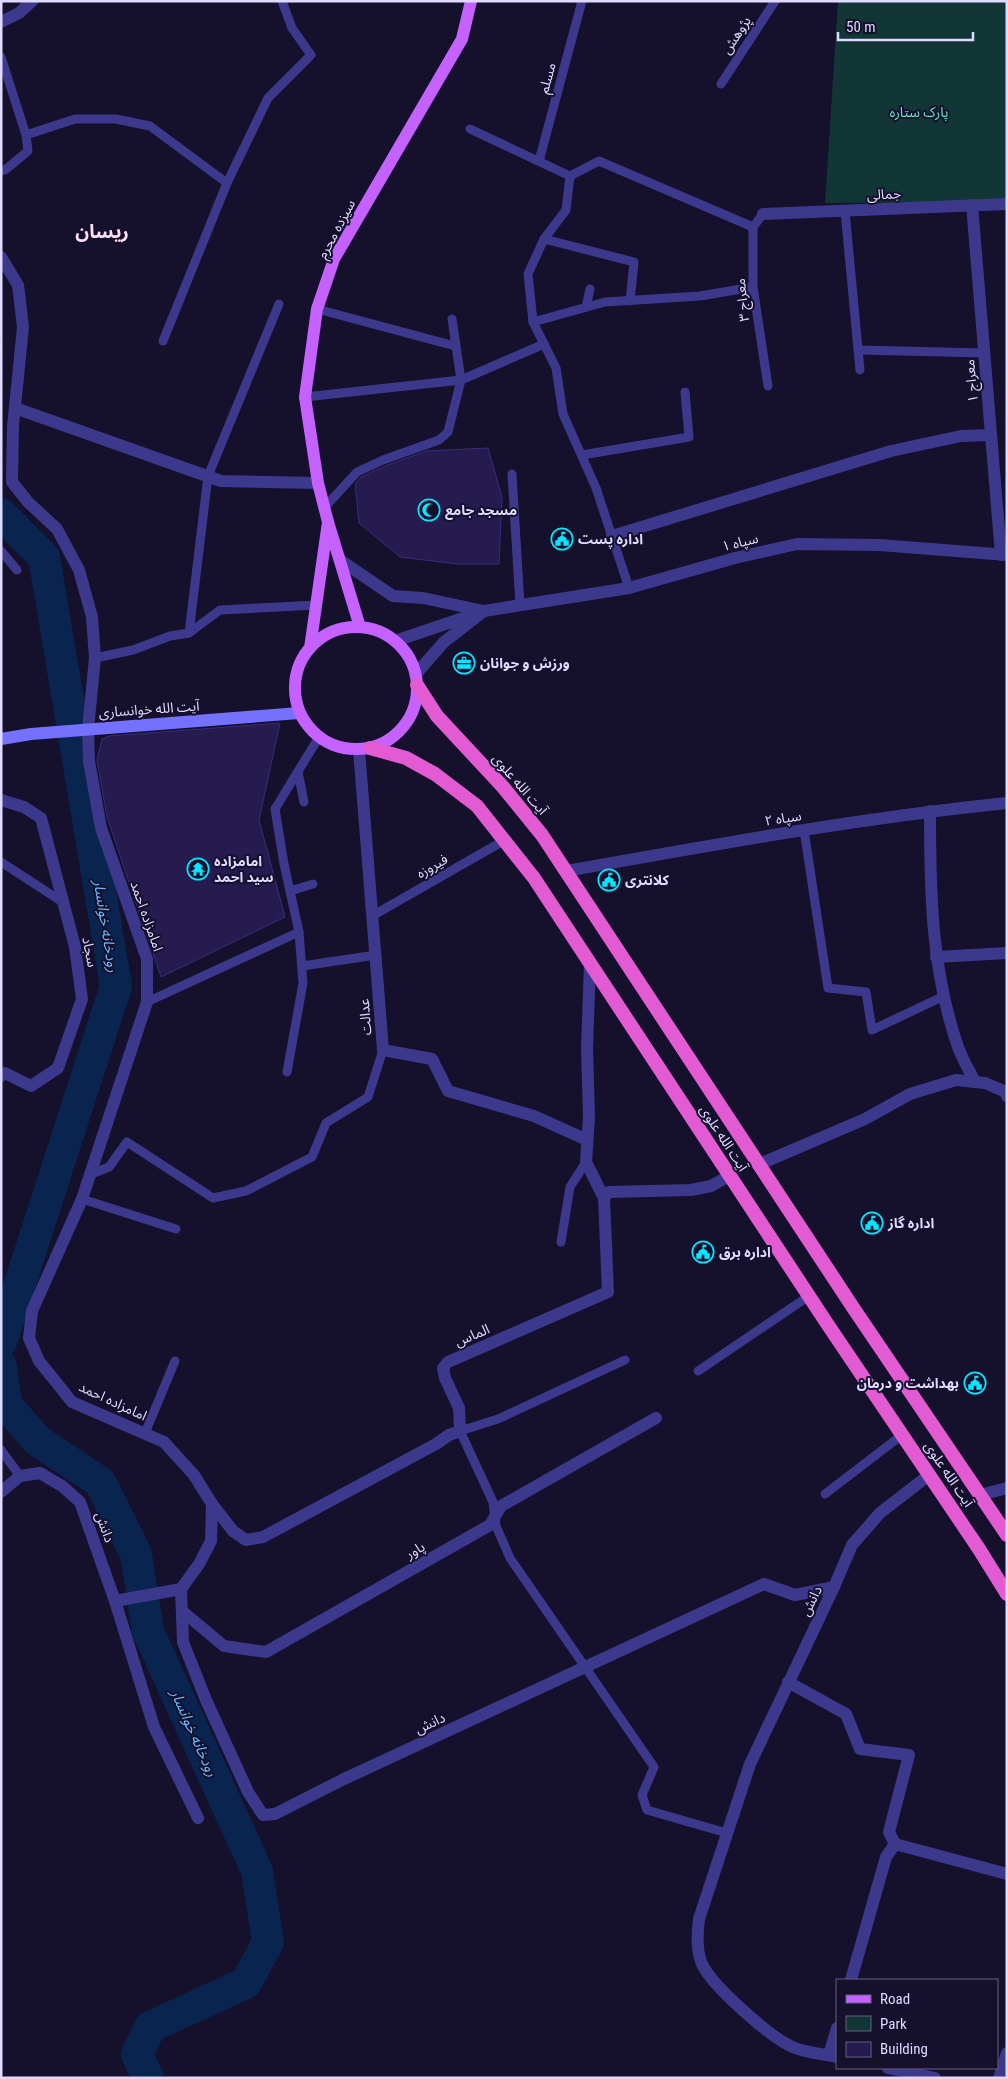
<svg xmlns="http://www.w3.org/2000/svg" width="1008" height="2079" viewBox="0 0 1008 2079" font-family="'Roboto Condensed','Noto Sans Arabic',sans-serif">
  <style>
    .green { fill: #123635 }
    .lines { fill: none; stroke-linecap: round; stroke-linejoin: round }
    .river { stroke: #0a2450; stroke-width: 32 }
    .building { fill: #251b4e; stroke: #3b2c7b }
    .service { stroke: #3c398d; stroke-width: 9 }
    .minor { stroke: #3c398d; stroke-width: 12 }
    .secondary { stroke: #7571ff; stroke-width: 12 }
    .primary { stroke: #c461ff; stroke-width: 12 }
    .trunk { stroke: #e25bd3; stroke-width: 14 }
    .labels { text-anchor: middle; stroke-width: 4; stroke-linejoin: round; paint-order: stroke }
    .street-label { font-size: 14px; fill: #dfdaff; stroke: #15102c }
    .park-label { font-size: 14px; fill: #5fe6c5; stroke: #15102c }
    .poi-label { font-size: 14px; font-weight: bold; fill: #dfdaff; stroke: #15102c; text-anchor: start }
    .water-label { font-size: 15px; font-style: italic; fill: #68b9ff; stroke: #15102c }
    .district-label { font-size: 19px; font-weight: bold; fill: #ffdcf2; stroke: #15102c }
  </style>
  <rect width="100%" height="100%" fill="#15102c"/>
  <path class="green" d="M838,1H1007V202L825,203Z"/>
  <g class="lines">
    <g class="river">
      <path d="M1,514L44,557L116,986L1,1342"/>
      <path d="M1,1366L6,1405L38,1441L100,1482L136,1554L148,1631L257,1871L268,1942L246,1983L150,2027L137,2054L148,2078"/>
    </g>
  </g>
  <g class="building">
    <path d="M488,448L502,497L499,564H457L400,557L359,523L355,484L361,477L385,466L426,451Z"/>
    <path d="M280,723L259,820L285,917L161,977L107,817L97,760L102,739L109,736Z"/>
  </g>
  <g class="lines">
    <g class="service">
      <path d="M1,57L26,135L28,151L5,170L1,171"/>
      <path d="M721,84L775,1"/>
      <path d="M470,129L570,176"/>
      <path d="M26,135L75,119H116L150,126L227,183"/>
      <path d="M539,161L582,1"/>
      <path d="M845,211L860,370"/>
      <path d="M763,214L753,227V287L768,386"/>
      <path d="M544,239L634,262L630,301"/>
      <path d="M586,307L590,289"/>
      <path d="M317,309L455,346"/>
      <path d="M533,322L605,302L700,296L753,287"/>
      <path d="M163,341L227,183L268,98L311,55L292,28L282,1"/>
      <path d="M858,350L984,353"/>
      <path d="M305,397L461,380L544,344"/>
      <path d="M582,455L689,437L685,392"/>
      <path d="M512,474L520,605"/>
      <path d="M324,508L357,472L383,460L439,440L448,432L461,380L452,319"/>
      <path d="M1,551L17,570"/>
      <path d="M629,588L596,488L563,414L556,368L533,322L528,274L544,239L566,210L570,176L599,161L753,227"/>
      <path d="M189,633L208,476L279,304"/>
      <path d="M95,658L133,650L170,636L189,633L220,610L316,605"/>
      <path d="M298,772L304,802"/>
      <path d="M804,830L828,988L866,992L872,1030L944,996"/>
      <path d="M1,862L64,903"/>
      <path d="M290,891L313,884"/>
      <path d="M372,916L505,840"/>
      <path d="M302,966L376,955"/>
      <path d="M147,1002L299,932"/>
      <path d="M287,1072L303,983L299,932L284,864L275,809L319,737"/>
      <path d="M89,1175L109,1167L127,1142L213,1198L246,1191L312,1157L326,1123L368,1097L383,1050"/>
      <path d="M82,1199L176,1229"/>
      <path d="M561,1242L570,1187L586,1162"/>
      <path d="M625,1360L498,1419L460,1431L493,1502L496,1526L510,1558L654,1767L642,1795L647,1810L727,1833"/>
      <path d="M698,1371L809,1296"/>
      <path d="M145,1433L175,1361"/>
      <path d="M1,1450L20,1476"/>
      <path d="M825,1494L902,1435"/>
    </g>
    <g class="minor">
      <path d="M1,22L19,13L32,1"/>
      <path d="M972,205L1001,555"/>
      <path d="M763,214L1007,204"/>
      <path d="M1,257L18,285L23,327L13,426L12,482L28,502L57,529L79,570L92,617L95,658L88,729L89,761L101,828L147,959V1002L82,1199L32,1311L29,1338L39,1361L72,1402L164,1442L194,1475L212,1504L211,1541L199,1564L181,1589"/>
      <path d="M15,408L221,481L318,483"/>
      <path d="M612,536L891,451L961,436L991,435"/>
      <path d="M340,560L393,596L423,598L484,611L629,588L735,558L797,544L880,545L1007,555"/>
      <path d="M395,641L484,611L444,642L415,675"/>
      <path d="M359,750L383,1050L432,1059L448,1091L534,1116L587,1140"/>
      <path d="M1,800L24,807L41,818L75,947L82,999L58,1068L31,1086L5,1073L1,1076"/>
      <path d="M930,811C930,891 931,967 957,1044C961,1057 969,1070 975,1082"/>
      <path d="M566,871C712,845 859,818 1007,803"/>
      <path d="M936,957L1007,953"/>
      <path d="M590,964L587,1048L589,1117L586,1162L604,1198"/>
      <path d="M760,1164L865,1119L910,1094L956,1080L985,1083L1006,1092L1007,1096"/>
      <path d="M1,1492L20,1476L40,1473L62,1486L80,1502L115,1601L154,1727L198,1818"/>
      <path d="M980,1495L1007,1488"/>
      <path d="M212,1504L233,1531L246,1540L263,1537L436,1444L449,1435L460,1431L459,1408L445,1378L443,1368L448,1362L608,1292L604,1198L609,1192L691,1190L711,1186L729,1176"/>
      <path d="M181,1589L183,1642L206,1700L248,1792L263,1815L275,1814L342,1780L764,1584L795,1595L834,1587"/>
      <path d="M115,1601L181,1589"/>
      <path d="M182,1611L224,1646L266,1652L490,1525L501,1506L656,1418"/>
      <path d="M788,1682L846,1714L860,1749L909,1755L889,1832L895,1844"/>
      <path d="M851,1980L886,1857L895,1844L1007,1874"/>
      <path d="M829,2055L837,2028"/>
      <path d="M837,2057C823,2054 808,2053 795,2048C773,2040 712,1986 702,1964C696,1950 697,1934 699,1919L750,1764L834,1587L852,1545L880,1513L929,1475"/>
      <path d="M888,2068L935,2078"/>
      <path d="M999,2078L1007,2053"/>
    </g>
    <path class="secondary" d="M1,739L31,734L299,713"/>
    <g class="primary">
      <path d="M328,522L318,483L305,397L317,309L334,259L462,39L471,1"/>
      <circle cx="356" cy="688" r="61"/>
      <path d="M310,648L328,522L360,627"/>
    </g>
    <g class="trunk">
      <path d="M417,685L437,716L503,787L542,835L854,1309L1007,1535"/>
      <path d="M370,748L406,758L435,774L477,806L534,878L826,1322L979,1549L1007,1594"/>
    </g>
  </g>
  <defs>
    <g id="mosque-ring" transform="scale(1.125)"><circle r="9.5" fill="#15102c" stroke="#06e6ff" stroke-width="1.5"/><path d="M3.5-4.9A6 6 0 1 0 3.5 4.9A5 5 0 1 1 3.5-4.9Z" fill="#06e6ff"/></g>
    <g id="civic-ring" transform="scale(1.125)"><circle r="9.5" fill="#15102c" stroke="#06e6ff" stroke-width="1.5"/><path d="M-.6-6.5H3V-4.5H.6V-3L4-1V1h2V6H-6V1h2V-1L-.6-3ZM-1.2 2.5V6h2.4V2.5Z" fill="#06e6ff"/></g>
    <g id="office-ring" transform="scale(1.125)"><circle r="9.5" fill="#15102c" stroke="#06e6ff" stroke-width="1.5"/><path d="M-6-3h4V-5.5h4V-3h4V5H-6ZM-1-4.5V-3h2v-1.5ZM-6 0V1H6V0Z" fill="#06e6ff"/></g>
    <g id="temple-ring" transform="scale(1.125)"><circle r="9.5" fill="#15102c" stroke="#06e6ff" stroke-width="1.5"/><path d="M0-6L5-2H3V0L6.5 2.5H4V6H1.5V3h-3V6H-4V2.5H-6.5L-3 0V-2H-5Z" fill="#06e6ff"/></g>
  </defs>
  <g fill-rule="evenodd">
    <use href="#mosque-ring" x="429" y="510"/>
    <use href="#civic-ring" x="562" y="539"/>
    <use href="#office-ring" x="464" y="663"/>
    <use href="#temple-ring" x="198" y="869"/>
    <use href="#civic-ring" x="609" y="880"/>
    <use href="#civic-ring" x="872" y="1223"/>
    <use href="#civic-ring" x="703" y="1252"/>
    <use href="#civic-ring" x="975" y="1383"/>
  </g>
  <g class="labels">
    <g class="street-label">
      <text transform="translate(736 35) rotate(-57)" y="5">پژوهش</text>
      <text transform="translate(547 78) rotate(-75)" y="5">مسلم</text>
      <text transform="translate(884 194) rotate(-3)" y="5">جمالی</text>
      <text transform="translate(336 229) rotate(-62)" y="5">سیزده محرم</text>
      <text transform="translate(742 300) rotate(-96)" y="5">معراج ۳</text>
      <text transform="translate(971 381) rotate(-95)" y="5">معراج ۱</text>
      <text transform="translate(740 542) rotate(-14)" y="5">سپاه ۱</text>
      <text transform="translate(149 709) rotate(-4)" y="5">آیت الله خوانساری</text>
      <text transform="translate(520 784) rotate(49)" y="5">آیت الله علوی</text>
      <text transform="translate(783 818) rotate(-9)" y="5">سپاه ۲</text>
      <text transform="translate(432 866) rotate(-30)" y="5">فیروزه</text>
      <text transform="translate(147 916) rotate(71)" y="5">امامزاده احمد</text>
      <text transform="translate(90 952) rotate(79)" y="5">سجاد</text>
      <text transform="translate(365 1017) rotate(-94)" y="5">عدالت</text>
      <text transform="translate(724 1138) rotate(57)" y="5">آیت الله علوی</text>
      <text transform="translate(472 1335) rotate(-23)" y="5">الماس</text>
      <text transform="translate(113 1401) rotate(25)" y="5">امامزاده احمد</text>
      <text transform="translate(949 1474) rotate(56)" y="5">آیت الله علوی</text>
      <text transform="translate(105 1527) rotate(70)" y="5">دانش</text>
      <text transform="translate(415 1550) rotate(-30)" y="5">پاور</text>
      <text transform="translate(811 1601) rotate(-64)" y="5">دانش</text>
      <text transform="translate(430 1723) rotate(-25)" y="5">دانش</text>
    </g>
    <g class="park-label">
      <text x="919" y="117">پارک ستاره</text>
    </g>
    <g class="poi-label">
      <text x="445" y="515">مسجد جامع</text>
      <text x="578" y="544">اداره پست</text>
      <text x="480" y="668">ورزش و جوانان</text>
      <text x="214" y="866">امامزاده<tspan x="214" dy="16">سید احمد</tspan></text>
      <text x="625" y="885">کلانتری</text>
      <text x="888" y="1228">اداره گاز</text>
      <text x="719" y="1257">اداره برق</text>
      <text x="959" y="1388" text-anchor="end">بهداشت و درمان</text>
    </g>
    <g class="water-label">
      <text transform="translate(106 926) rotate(81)" y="5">رودخانه خوانسار</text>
      <text transform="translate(194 1733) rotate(66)" y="5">رودخانه خوانسار</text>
    </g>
    <g class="district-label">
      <text x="102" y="238">ریسان</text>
    </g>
  </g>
  <rect width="1008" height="2079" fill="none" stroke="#dfdaff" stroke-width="5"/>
  <rect x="836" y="1979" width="162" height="90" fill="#15102c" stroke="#666180"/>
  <rect x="846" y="1995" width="25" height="8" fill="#c461ff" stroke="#666180"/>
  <text x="880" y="2004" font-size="15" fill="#dfdaff">Road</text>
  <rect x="846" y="2016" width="25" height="15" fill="#123635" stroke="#666180"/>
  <text x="880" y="2029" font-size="15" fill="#dfdaff">Park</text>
  <rect x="846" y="2042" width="25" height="15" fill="#251b4e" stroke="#666180"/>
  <text x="880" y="2054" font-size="15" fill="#dfdaff">Building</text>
  <path d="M838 32v8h135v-8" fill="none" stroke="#dfdaff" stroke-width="2.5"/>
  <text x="846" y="32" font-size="15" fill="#dfdaff" stroke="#15102c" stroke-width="4" paint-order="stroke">50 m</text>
</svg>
